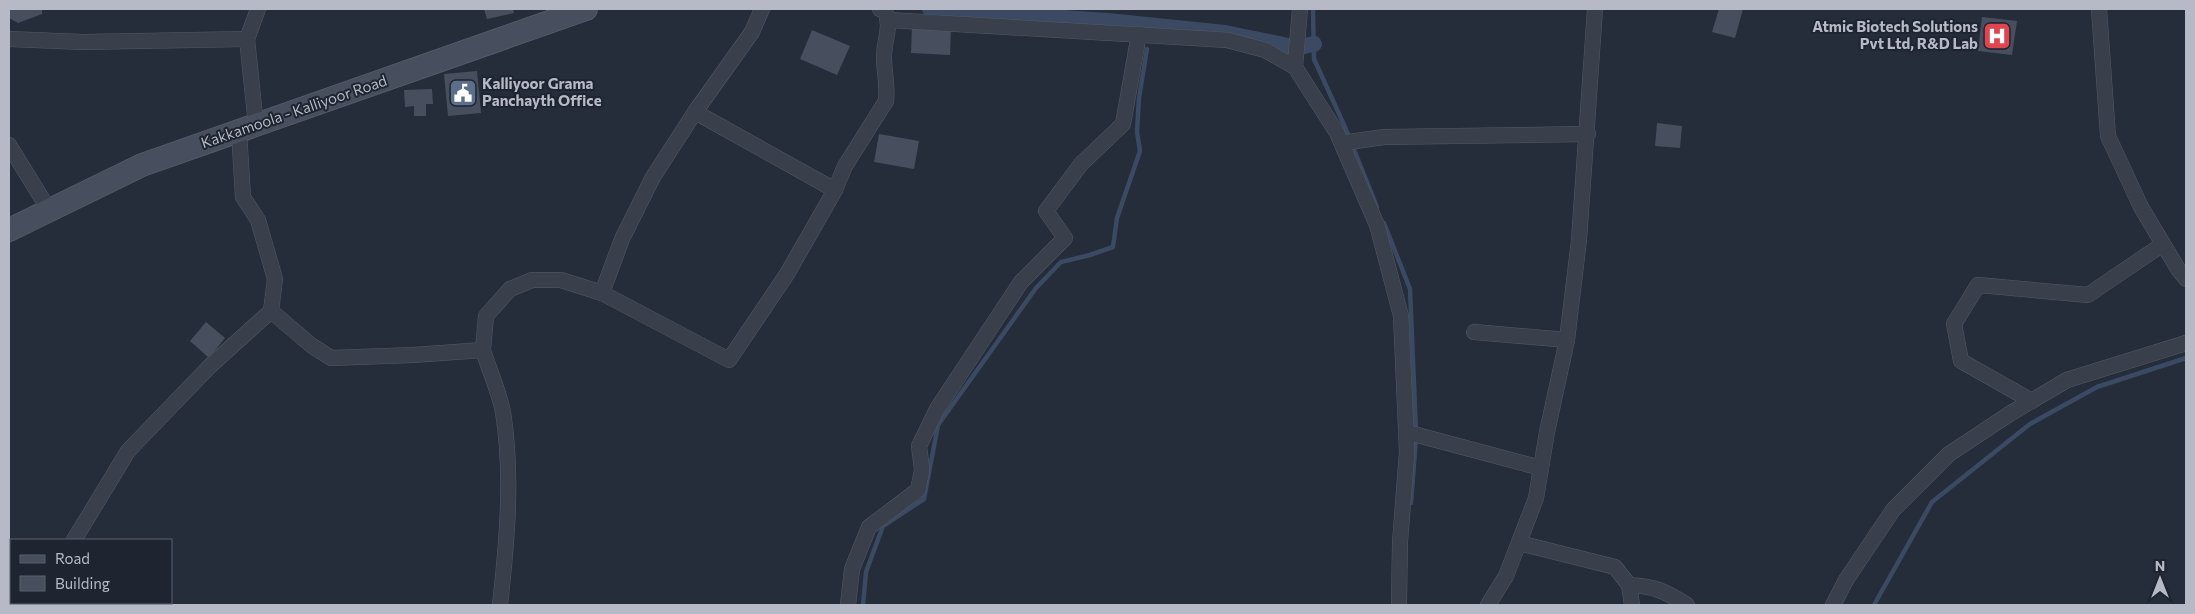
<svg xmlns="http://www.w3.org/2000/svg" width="2195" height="614" viewBox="0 0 2195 614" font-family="Commissioner,sans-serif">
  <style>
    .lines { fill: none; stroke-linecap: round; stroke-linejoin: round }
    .stream { stroke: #3c4962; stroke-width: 4.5 }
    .canal { stroke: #3c4962; stroke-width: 16 }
    .building { fill: #474f5e }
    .street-casing { stroke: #545a66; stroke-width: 16 }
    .secondary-casing { stroke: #545a66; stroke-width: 24 }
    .street { stroke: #393f4b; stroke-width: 15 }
    .secondary { stroke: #474e5d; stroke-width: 22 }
    .labels { text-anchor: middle; stroke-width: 4; stroke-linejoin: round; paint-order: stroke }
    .poi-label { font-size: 15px; font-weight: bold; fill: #b5bac6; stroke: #1e2430; text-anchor: end }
    .street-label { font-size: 15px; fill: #b5bac6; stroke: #1e2430 }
  </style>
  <rect width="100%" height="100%" fill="#252c3a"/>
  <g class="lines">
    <g class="stream">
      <path d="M1313,9L1314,59L1345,127L1377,207"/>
      <path d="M1150,25V27"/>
      <path d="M1384,223L1410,289L1416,431"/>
      <path d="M1411,503L1416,438"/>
      <path d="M863,605L866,572L883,526L924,499L938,425L1036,288L1061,262L1090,255L1113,247L1117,218L1140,151L1137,132L1139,98L1147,49"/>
      <path d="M1874,605L1932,502L2030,424L2097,387L2186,358"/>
    </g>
    <g class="canal">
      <path d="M930,9L1108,21L1225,33L1288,46"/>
      <path d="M1304,46L1314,44"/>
    </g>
  </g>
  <g class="building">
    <path d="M9,9H42V14L18,23L9,18Z"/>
    <path d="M484,9H513L514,13L487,19Z"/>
    <path d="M1719,9H1743L1735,38L1712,32Z"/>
    <path d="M1982,17L2017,21L2012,55L1978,51Z"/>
    <path d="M912,25L951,26L950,55L911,53Z"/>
    <path d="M812,30L850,46L837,75L800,59Z"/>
    <path d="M477,71L481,113L448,116L444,74Z"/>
    <path d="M432,89L433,104H426V116H414V106L405,107L404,90Z"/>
    <path d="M1657,123L1682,126L1680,148L1655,146Z"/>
    <path d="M879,134L919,141L914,169L874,162Z"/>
    <path d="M206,322L225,338L209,358L190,341Z"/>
  </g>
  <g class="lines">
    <g class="street-casing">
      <g id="street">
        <path d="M2099,9L2108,136L2141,207L2178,269L2186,279"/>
        <path d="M889,20L1227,40L1265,50L1295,67L1337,133L1377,225L1401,316L1407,452L1400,542L1399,605"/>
        <path d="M9,39L83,42L247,39L258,9"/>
        <path d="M247,39L256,125"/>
        <path d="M1295,67L1300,9"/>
        <path d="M695,112L835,190"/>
        <path d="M239,131L243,197L258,220L275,279L271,311L311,345L331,358L413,355L483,350L486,316L510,289L532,280H561L602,293L729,360L787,274L835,190L845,166L886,101C888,86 884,72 884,57C884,40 892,27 885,11L880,9"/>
        <path d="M1342,143L1384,137L1588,134"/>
        <path d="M9,145L49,210"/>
        <path d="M602,293L622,239L653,177L695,112L752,32L762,9"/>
        <path d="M1474,332L1567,340"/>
        <path d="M483,350C489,370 499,391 503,412C513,475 507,542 500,605"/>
        <path d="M2032,401L1961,361L1954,324L1978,285L2088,295L2163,244"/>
        <path d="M1406,432L1541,468"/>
        <path d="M74,540L128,451L210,366L271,311"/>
        <path d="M1519,543L1615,567L1629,585C1654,586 1665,591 1687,605"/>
        <path d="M1629,585L1632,605"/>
        <path d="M34,605L36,603"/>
        <path d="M848,605L852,569L869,527L918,490L922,470L919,446L937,409L1021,282L1065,238L1046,211L1081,164L1123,124L1139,34"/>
        <path d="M1488,605L1506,576L1536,498L1547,432L1567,340L1579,240L1595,9"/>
        <path d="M1833,605L1846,580L1893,510L1949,454L2011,413L2067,380L2186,343"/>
      </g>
    </g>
    <g class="secondary-casing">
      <path id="secondary" d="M9,230L142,165L586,9"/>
    </g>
    <use href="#street" class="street"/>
    <use href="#secondary" class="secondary"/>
  </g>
  <defs>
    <g id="hospital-square" transform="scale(1.4375)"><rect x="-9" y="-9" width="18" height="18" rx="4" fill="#e0444e" stroke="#1e2430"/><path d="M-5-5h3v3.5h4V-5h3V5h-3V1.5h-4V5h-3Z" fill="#fff"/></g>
    <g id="civic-square" transform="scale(1.4375)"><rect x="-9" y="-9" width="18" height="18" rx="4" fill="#5c6f8a" stroke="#1e2430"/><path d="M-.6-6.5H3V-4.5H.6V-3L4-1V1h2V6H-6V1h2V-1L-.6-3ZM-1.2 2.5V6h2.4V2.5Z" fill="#fff"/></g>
  </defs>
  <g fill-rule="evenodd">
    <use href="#hospital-square" x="1997" y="36"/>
    <use href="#civic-square" x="463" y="93"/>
  </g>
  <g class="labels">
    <g class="poi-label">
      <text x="1978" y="32">Atmic Biotech Solutions<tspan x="1978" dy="17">Pvt Ltd, R&amp;D Lab</tspan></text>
      <text x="482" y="89" text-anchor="start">Kalliyoor Grama<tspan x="482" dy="17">Panchayth Office</tspan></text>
    </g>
    <g class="street-label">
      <text transform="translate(294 112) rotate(-19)" y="5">Kakkamoola - Kalliyoor Road</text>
    </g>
  </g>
  <rect width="2195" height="614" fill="none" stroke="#b5bac6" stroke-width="20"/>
  <rect x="10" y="539" width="162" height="65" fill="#1e2430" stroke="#5a606c"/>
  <rect x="20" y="555" width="25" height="8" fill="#474e5d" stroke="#5a606c"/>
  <text x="55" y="564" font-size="15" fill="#b5bac6">Road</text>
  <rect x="20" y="576" width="25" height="15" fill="#474f5e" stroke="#5a606c"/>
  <text x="55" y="589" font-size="15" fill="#b5bac6">Building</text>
  <g transform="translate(2160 579)" stroke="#1e2430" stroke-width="4" paint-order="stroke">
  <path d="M0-4L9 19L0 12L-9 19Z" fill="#b5bac6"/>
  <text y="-8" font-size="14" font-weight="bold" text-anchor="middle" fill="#b5bac6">N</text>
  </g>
</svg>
